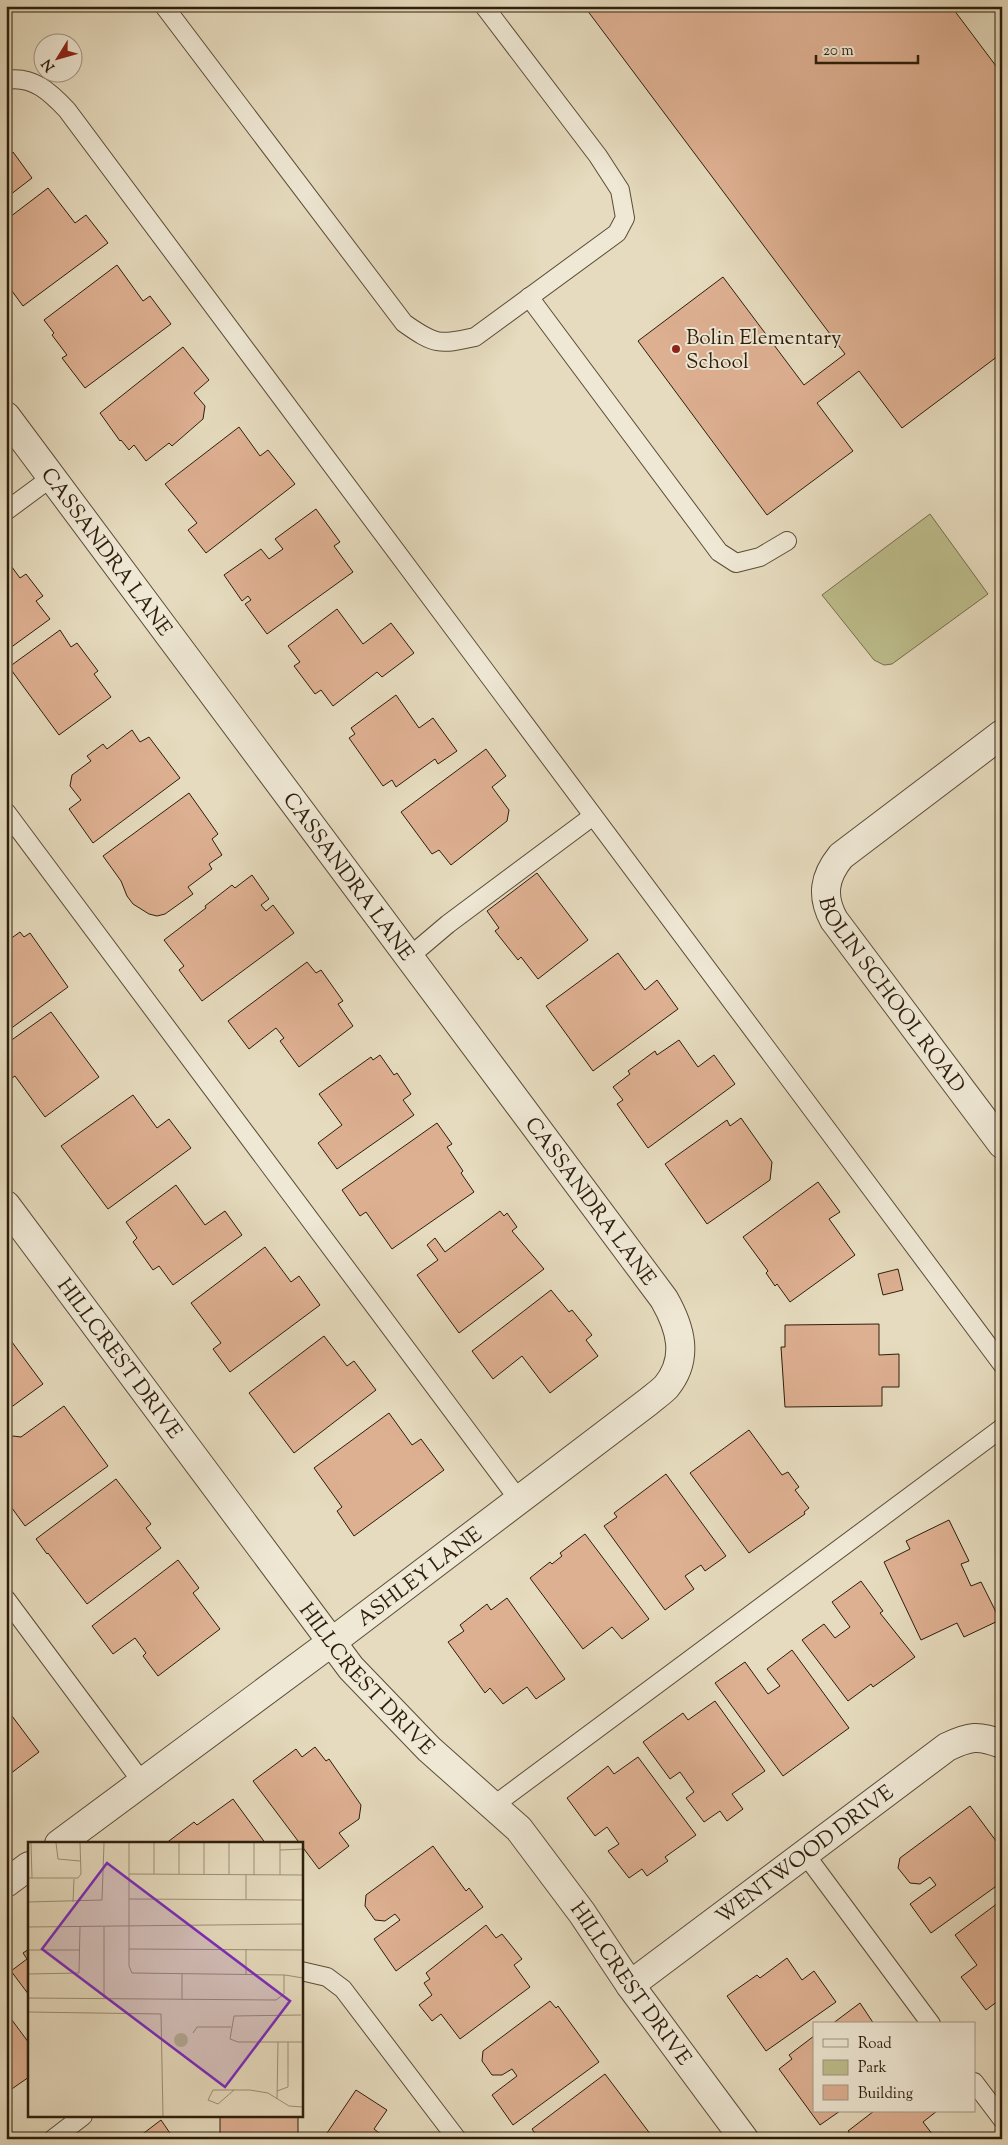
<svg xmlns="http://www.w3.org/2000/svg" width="1008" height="2145" viewBox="0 0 1008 2145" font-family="'Sorts Mill Goudy',serif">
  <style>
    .green { fill: #bdbd8c; stroke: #756e4c }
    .building { fill: #deb092; stroke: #2d1e0b }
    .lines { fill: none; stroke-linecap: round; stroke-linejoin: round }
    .lane-casing { stroke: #5b4d38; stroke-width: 20 }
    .street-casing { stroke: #5b4d38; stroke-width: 30 }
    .lane { stroke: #efe8d5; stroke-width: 18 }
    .street { stroke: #efe8d5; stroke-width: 28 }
    .poi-dot { fill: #8f2418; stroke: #efe8d5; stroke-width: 2 }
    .labels { text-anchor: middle; stroke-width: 4; stroke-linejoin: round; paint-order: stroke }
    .poi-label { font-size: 21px; fill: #2d1e0b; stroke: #efe8d5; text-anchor: start }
    .street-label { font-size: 21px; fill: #2d1e0b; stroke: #efe8d5 }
    .inset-road { fill: none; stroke: #9c8f76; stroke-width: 1 }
    .view { fill: #7b2cbf; fill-opacity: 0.15; stroke: #7b2cbf; stroke-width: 2.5 }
    .inset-edge { fill: none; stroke: #2d1e0b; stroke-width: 2.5 }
  </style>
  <rect width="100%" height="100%" fill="#e6dbbe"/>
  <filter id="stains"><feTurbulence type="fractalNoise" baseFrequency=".004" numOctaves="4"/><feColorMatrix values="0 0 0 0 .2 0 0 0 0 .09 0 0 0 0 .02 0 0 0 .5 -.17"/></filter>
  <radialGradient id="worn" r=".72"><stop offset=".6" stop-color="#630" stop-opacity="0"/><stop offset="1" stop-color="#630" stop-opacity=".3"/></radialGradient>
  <path class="green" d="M930,514L988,594L892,664L884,665L874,660L822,595Z"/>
  <g class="building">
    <path d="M584,6H951L1002,74V353L902,428L859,371L817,403L853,451L767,515L638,341L723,277L804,385L845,354Z"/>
    <path d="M6,150L9,154L13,152L32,178L6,198Z"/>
    <path d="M48,188L75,223L86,215L108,243L23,306L6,283V220Z"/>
    <path d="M117,265L143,301L150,296L171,324L85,388L62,358L67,355L52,335L54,333L44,320Z"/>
    <path d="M183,347L209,380L194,393L205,406L203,419L172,446L169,443L146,461L134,445L129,450L121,440L120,441L100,413Z"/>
    <path d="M239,427L260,456L268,450L295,484L206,553L188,530L197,523L165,484Z"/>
    <path d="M316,509L340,542L334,546L353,572L267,634L245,604L251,600L248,596L242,601L224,575L261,549L269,559L283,549L275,539Z"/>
    <path d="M6,559L20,578L26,574L43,596L36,601L50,619L6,651Z"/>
    <path d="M337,609L363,644L391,623L414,653L382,677L377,672L333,706L321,690L315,694L294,666L300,662L288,646Z"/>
    <path d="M60,630L71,647L77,643L98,671L94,674L111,697L59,735L9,667Z"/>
    <path d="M396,695L419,728L433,718L457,751L438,764L435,759L396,787L392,780L383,786L349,738L355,734L351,728Z"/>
    <path d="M132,730L140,742L149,737L180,778L93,843L69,809L81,800L70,786L72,775L91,761L87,756L103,744L107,749Z"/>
    <path d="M486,749L506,776L492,787L509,810L507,821L451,865L439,850L432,854L401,812Z"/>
    <path d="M189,793L218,834L212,839L222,855L209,864L212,869L188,887L193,894L165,914L157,916L149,914L133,904L127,896L121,881L103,856Z"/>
    <path d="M537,873L588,940L538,979L521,957L518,960L495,931L499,928L487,911Z"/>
    <path d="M252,875L269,899L261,905L266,911L273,905L294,933L202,1001L179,970L184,966L164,940L206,908L205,906L232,885L235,888Z"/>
    <path d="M20,932L24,937L30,933L68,987L6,1032V942Z"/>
    <path d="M618,953L645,990L657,980L678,1009L593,1071L546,1006Z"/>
    <path d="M307,962L316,973L321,970L343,1001L338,1004L353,1026L299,1067L280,1041L284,1038L276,1028L249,1049L228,1021Z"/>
    <path d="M51,1012L99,1077L45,1117L15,1076L12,1078L6,1070V1044Z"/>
    <path d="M679,1040L698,1067L714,1055L735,1084L648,1148L617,1104L623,1100L613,1087L630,1074L628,1071L655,1051L657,1055Z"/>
    <path d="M380,1055L394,1075L397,1073L411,1094L403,1100L414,1115L337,1169L318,1143L342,1125L319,1094L371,1057L373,1060Z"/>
    <path d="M133,1095L157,1128L169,1119L191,1148L108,1209L61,1146Z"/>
    <path d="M741,1118L772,1162L770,1180L707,1224L665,1164L727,1120L730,1126Z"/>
    <path d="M437,1123L452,1144L447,1147L463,1171L461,1173L474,1192L392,1249L366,1212L360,1216L342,1190Z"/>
    <path d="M818,1182L840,1212L829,1219L855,1255L790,1302L777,1284L775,1286L766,1273L768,1271L743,1237Z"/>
    <path d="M176,1185L205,1225L225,1211L242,1235L173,1285L159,1266L153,1270L133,1242L137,1238L126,1222Z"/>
    <path d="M500,1211L504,1216L507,1213L517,1227L512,1231L544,1269L459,1333L417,1275L438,1260L427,1245L435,1238L445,1252Z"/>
    <path d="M265,1247L291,1282L299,1276L320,1305L230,1372L213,1349L221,1343L191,1303Z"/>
    <path d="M898,1269L903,1290L883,1295L878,1274Z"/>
    <path d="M551,1290L569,1312L572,1310L592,1335L586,1340L598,1356L550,1393L522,1356L493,1379L472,1351Z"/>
    <path d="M879,1324V1355L899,1354V1387H882V1406L785,1407L781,1347H785V1325Z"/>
    <path d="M6,1334L43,1384L6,1411Z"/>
    <path d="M324,1336L347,1366L354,1361L376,1390L294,1453L249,1393Z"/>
    <path d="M64,1406L108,1466L25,1526L6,1500V1441L13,1436L21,1437Z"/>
    <path d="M389,1413L412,1445L421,1439L444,1470L354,1536L337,1511L342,1507L314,1468Z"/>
    <path d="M749,1430L782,1475L788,1472L799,1487L795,1490L809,1508L804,1512L805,1514L749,1553L690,1473Z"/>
    <path d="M666,1474L726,1556L705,1571L701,1565L685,1576L694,1589L665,1610L604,1526L617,1517L614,1513Z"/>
    <path d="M116,1479L151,1524L146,1528L161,1548L87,1604L48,1553L47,1554L36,1539Z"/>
    <path d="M949,1520L969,1561L961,1564L971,1586L981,1582L1000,1620L964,1637L957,1623L921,1640L884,1562L910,1549L906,1541Z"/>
    <path d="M585,1534L649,1619L622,1639L612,1627L583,1649L530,1578L550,1562L552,1564L562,1556L560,1553Z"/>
    <path d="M178,1560L199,1588L193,1593L220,1629L158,1676L143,1656L146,1653L135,1638L113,1654L92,1626Z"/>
    <path d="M861,1581L883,1611L880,1613L915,1657L873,1687L871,1684L848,1701L802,1640L824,1624L835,1638L850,1627L832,1602Z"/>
    <path d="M507,1598L565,1679L536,1699L527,1687L503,1704L490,1688L485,1693L448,1642L464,1631L460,1625L487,1604L491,1610Z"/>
    <path d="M792,1650L849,1728L783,1776L715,1683L745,1662L768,1694L780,1686L767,1669Z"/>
    <path d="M715,1701L765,1771L732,1794L743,1809L727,1821L720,1811L704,1822L686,1798L694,1792L680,1772L670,1779L643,1742L683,1713L688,1720Z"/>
    <path d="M6,1708L39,1752L6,1777Z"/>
    <path d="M315,1747L326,1761L329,1759L361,1805L359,1819L339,1833L349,1846L319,1869L253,1781L296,1749L302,1757Z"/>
    <path d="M638,1757L696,1835L665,1857L668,1861L647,1876L642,1869L629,1878L608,1851L619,1844L607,1827L595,1836L567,1798L608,1766L614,1774Z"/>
    <path d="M233,1799L266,1844H165L194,1822L197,1825Z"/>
    <path d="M970,1806L1002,1849V1882L931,1933L910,1904L936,1885L930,1877L920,1884L910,1883L898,1868L900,1858Z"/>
    <path d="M433,1846L466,1891L469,1888L483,1907L396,1971L374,1939L400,1920L395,1914L385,1921L375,1920L365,1906L366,1895Z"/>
    <path d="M1002,1900V1998L986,2010L961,1977L977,1965L955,1935Z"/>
    <path d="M486,1925L496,1938L502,1934L522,1959L514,1965L530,1987L460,2039L441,2014L432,2021L419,2005L432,1995L424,1983L430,1979L426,1973Z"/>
    <path d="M29,1949V1995L11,1971L27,1959L23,1953Z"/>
    <path d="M787,1958L802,1980L814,1971L836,2002L766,2051L727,1996L757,1975L760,1978Z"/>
    <path d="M550,2001L556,2008L558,2006L599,2062L513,2125L492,2095L517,2076L512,2069L502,2075H492L482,2061L483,2051Z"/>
    <path d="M860,2003L874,2024H832Z"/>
    <path d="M6,2012L29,2043V2077L6,2093Z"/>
    <path d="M814,2036V2111H840L820,2125L779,2069L792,2059L789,2055Z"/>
    <path d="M605,2074L651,2135L646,2139H539L532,2129Z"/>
    <path d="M356,2090L387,2110L374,2129L387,2139H323Z"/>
    <path d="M874,2111H937L923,2122L936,2139H846L851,2135L848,2131Z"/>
    <rect x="220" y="2116" width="78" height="23"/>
    <path d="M161,2120L174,2139H136Z"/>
  </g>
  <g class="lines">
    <g class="lane-casing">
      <g id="lane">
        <path d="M164,6L404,323C435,345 439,345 475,337L617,233L625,218L620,190L598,156L484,6"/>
        <path d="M6,80C33,75 51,93 67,110L1002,1364"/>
        <path d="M529,297L719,552L736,563L760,557L787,541"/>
        <path d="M6,511L52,477"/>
        <path d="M6,812L519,1500"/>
        <path d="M409,957L448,924L593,816"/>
        <path d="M6,1599L142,1782"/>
        <path d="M493,1806L1002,1428"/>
        <path d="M805,1854L931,2024"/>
        <path d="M301,1971L327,1977L343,1989L457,2139"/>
        <path d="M974,2082L1002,2119"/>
        <path d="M53,2139L83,2116"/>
      </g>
    </g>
    <g class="street-casing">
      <g id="street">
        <path id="s1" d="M6,416L664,1299C680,1327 690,1358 666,1387C661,1392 654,1397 648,1402L333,1641L59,1844"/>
        <path id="s2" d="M1002,734L841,856C824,877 821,896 834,920L1002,1144"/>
        <path id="s3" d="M6,1205L351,1668L429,1749L519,1829L582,1913L630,1985L744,2139"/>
        <path d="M6,1883L29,1866"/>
        <path id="s4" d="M630,1985L947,1747C970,1736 978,1735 1002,1744"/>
      </g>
    </g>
    <use href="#lane" class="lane"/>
    <use href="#street" class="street"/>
  </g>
  <circle class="poi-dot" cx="676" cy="349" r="5"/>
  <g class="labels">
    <g class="poi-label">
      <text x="686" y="344">Bolin Elementary<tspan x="686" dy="24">School</tspan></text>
    </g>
    <g class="street-label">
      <text dy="7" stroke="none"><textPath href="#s1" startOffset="169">CASSANDRA LANE</textPath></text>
      <text dy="7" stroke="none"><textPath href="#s1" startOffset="574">CASSANDRA LANE</textPath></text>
      <text dy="7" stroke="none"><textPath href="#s2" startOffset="365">BOLIN SCHOOL ROAD</textPath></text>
      <text dy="7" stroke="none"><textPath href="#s1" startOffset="979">CASSANDRA LANE</textPath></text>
      <text dy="7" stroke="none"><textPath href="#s3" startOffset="191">HILLCREST DRIVE</textPath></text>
      <text transform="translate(419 1576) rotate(-37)" y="7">ASHLEY LANE</text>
      <text dy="7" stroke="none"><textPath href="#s3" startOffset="596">HILLCREST DRIVE</textPath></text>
      <text dy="7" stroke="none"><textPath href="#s4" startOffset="218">WENTWOOD DRIVE</textPath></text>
      <text dy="7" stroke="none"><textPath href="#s3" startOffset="1001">HILLCREST DRIVE</textPath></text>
    </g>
  </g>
  <g transform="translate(28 1842)">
    <rect width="275" height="275" fill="#e6dbbe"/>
    <path d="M146 198a7 7 0 1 1 14 0a7 7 0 1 1-14 0Z" fill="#bdbd8c"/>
    <path class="inset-road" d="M3,1L4,36M28,1L30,17L52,19M101,1V124L104,131L257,133L275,136M201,1V32M226,1V33M252,1V33M252,8L275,7M101,32L275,33M126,32V1M151,32V1M176,32V1M0,36H50L53,32L52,1M101,57L275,58M218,57V33M0,60L74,58L76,1M45,60L46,37M0,85L275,82M101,107L275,108M0,108H52M0,132L51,131L52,85M154,132V157M218,133V107M275,152V186M0,156L248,158L256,152V133M76,157V85M0,170L133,172L135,274M273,173L206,174L202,197L210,200H275M165,191L169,185H203M206,248L190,262L180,258L185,248H222L240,251L261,264L275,265M249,249L260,245V200M249,257L250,200"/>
    <path class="view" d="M79,21L262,159L197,245L14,107Z"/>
    <rect width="275" height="275" class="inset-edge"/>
  </g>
  <rect width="1008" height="2145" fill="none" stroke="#e6dbbe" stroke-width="25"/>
  <rect x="8" y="8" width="993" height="2130" fill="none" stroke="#2d1e0b" stroke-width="2.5"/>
  <rect x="12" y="12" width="983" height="2120" fill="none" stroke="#2d1e0b"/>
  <rect x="813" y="2022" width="162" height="90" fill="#efe8d5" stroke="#a19784"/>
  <rect x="823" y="2039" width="25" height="8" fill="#efe8d5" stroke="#a19784"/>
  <text x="858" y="2048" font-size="15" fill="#2d1e0b">Road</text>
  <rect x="823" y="2060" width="25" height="15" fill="#bdbd8c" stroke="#a19784"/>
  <text x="858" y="2072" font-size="15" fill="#2d1e0b">Park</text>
  <rect x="823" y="2085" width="25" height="15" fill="#deb092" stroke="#a19784"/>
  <text x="858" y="2098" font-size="15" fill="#2d1e0b">Building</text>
  <g transform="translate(58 58) rotate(233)"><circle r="24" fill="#efe8d5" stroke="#a19784"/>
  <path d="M0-4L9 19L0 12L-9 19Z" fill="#8f2418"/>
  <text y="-8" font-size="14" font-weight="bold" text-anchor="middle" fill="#2d1e0b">N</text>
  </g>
  <path d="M816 55v8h102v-8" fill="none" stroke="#2d1e0b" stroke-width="2.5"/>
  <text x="823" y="55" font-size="15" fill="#2d1e0b" stroke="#efe8d5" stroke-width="4" paint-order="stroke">20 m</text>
  <rect width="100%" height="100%" filter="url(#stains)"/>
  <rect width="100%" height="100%" fill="url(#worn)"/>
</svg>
